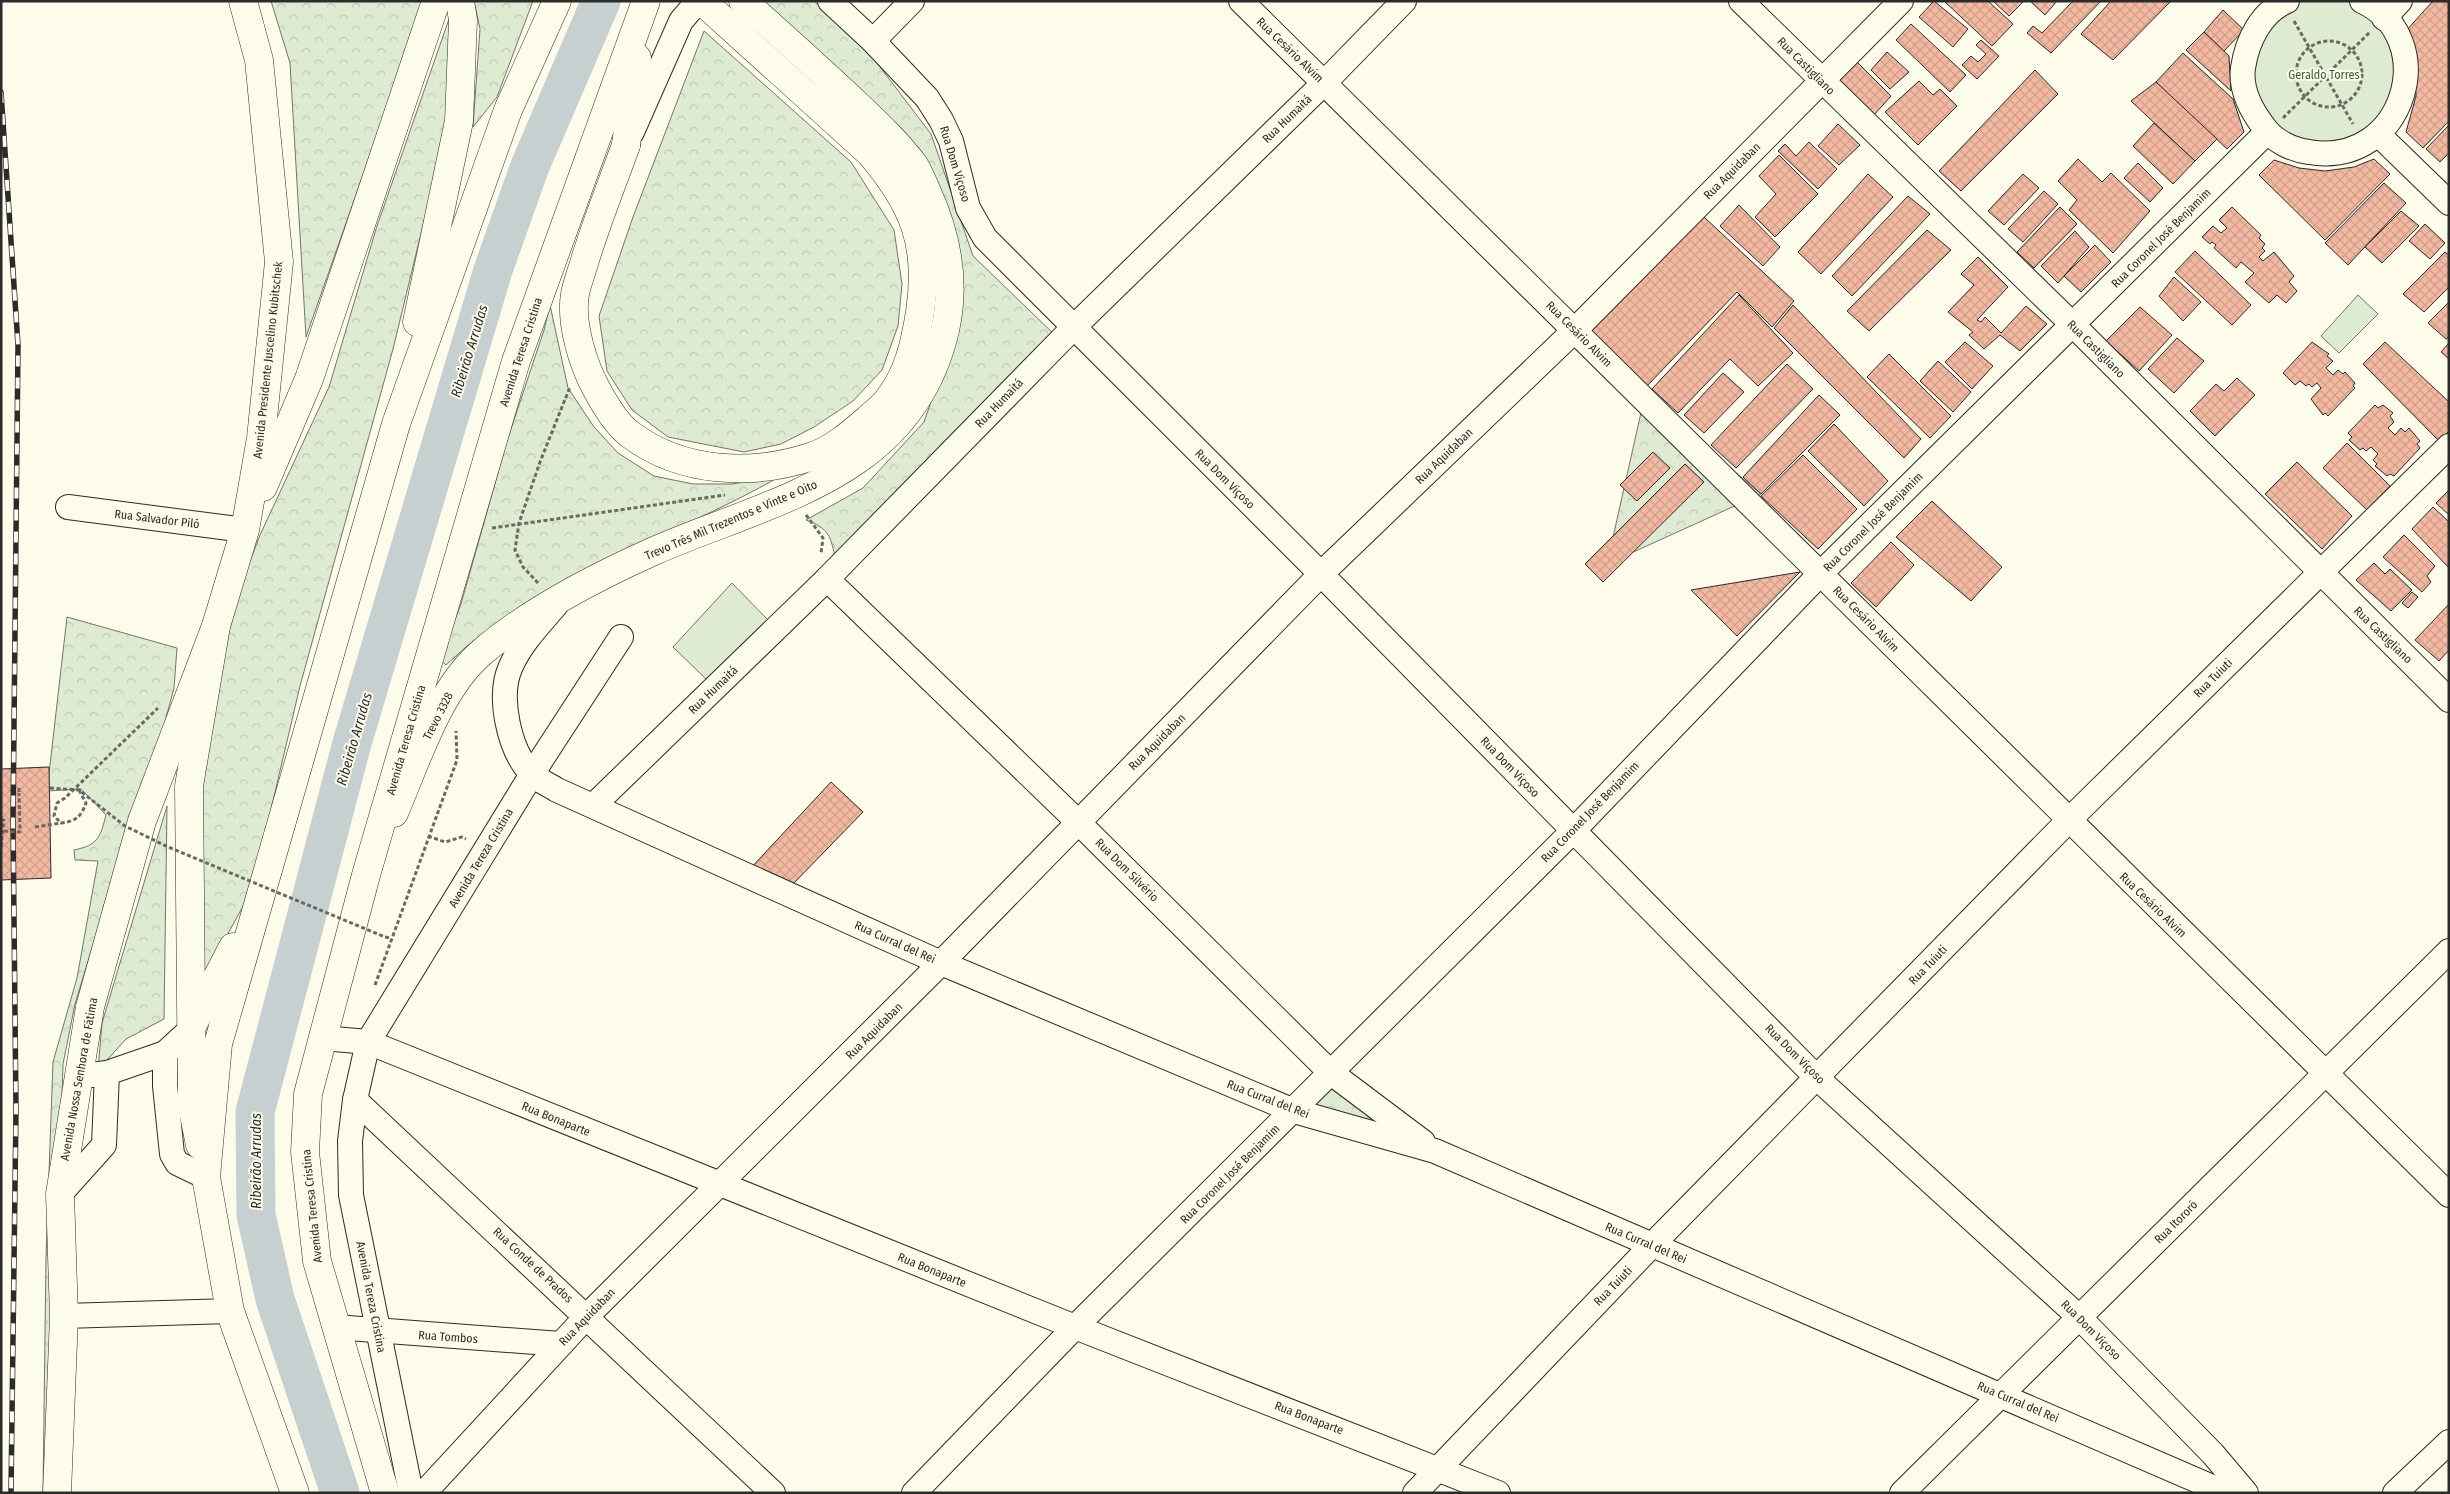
<svg xmlns="http://www.w3.org/2000/svg" width="2450" height="1494" viewBox="0 0 2450 1494" font-family="'Fira Sans Condensed',sans-serif">
  <style>
    .grass { fill: #deebd1; stroke: #74746e }
    .park { fill: url(#park-crowns); stroke: #74746e }
    .lines { fill: none; stroke-linecap: round; stroke-linejoin: round }
    .river { stroke: #c7d0d0; stroke-width: 39 }
    .building { fill: url(#building-cross-hatch); stroke: #2b2b2b }
    .minor-casing { stroke: #2b2b2b; stroke-width: 26 }
    .major-casing { stroke: #2b2b2b; stroke-width: 29 }
    .highway-casing { stroke: #2b2b2b; stroke-width: 29 }
    .path { stroke: #6a6964; stroke-width: 3; stroke-dasharray: 4 2.5; stroke-linecap: butt }
    .minor { stroke: #fdfbea; stroke-width: 24 }
    .major { stroke: #fdfbea; stroke-width: 28 }
    .highway { stroke: #fdfbea; stroke-width: 28 }
    .rail-casing { stroke: #2b2b2b; stroke-width: 5.5 }
    .rail { stroke: #fdfbea; stroke-width: 4; stroke-dasharray: 11; stroke-linecap: butt }
    .path-bridge { stroke: #6a6964; stroke-width: 3; stroke-dasharray: 4 2.5; stroke-linecap: butt }
    .labels { text-anchor: middle; stroke-width: 4; stroke-linejoin: round; paint-order: stroke }
    .street-label { font-size: 12px; fill: #2b2b2b; stroke: #fdfbea }
    .park-label { font-size: 12px; fill: #34623c; stroke: #fdfbea }
    .water-label { font-size: 14px; font-style: italic; fill: #2b2b2b; stroke: #fdfbea }
  </style>
  <defs>
    <pattern id="park-crowns" width="20" height="18" patternUnits="userSpaceOnUse" patternTransform="scale(1.25)"><rect width="20" height="18" fill="#deebd1"/><path d="M2 6a3 3 0 1 1 6 0M12 15a3 3 0 1 1 6 0" fill="none" stroke="#bfcab4"/></pattern>
    <pattern id="building-cross-hatch" width="8" height="8" patternUnits="userSpaceOnUse" patternTransform="scale(1.25)"><rect width="8" height="8" fill="#f2b8a0"/><path d="M0 0l8 8M0 8l8-8" fill="none" stroke="#d09e8a"/></pattern>
  </defs>
  <rect width="100%" height="100%" fill="#fdfbea"/>
  <g class="grass">
    <path d="M2295,1H2349L2363,8L2379,21L2396,58V96L2359,140L2308,147L2262,117L2246,59L2254,36Z"/>
    <path d="M2358,295L2378,314L2339,353L2321,336Z"/>
    <path d="M732,583L768,620L707,680L673,647Z"/>
  </g>
  <g class="park">
    <path d="M271,1H424L306,337L290,63Z"/>
    <path d="M474,1H533L497,97L473,127L480,29Z"/>
    <path d="M756,1H814L874,59L931,134L973,256L1057,337L836,560C830,536 830,529 806,520L863,488L924,422L948,353L925,186Z"/>
    <path d="M450,16L448,122L393,349L300,686L252,890L203,979L196,790L224,629L260,535L329,387L376,229Z"/>
    <path d="M704,31L851,162L894,230L902,284L898,326L882,370L853,401L814,427L781,444L744,452L668,437L632,410L607,371L599,316L633,217Z"/>
    <path d="M550,305L568,388L594,427L618,453L654,476L693,484H732L779,477C667,541 541,574 446,665L440,659L461,604L507,441L544,330Z"/>
    <path d="M1647,386L1703,445L1761,494L1607,564Z"/>
    <path d="M67,617L177,648L174,688L151,774L123,846L75,1004L63,1064L49,1493H43L46,1256L53,1062L77,978L98,861L75,860L74,850C98,845 100,838 106,815L81,789L47,791Z"/>
    <path d="M167,806L164,1019L126,1039L98,1070L102,1023Z"/>
    <path d="M1331,1086L1393,1129L1312,1108Z"/>
  </g>
  <g class="lines">
    <path class="river" d="M340,1493L275,1299L256,1215L255,1112L352,743L493,270L530,166L601,1"/>
  </g>
  <g class="building">
    <path d="M1934,1L1968,29L1953,47L1919,17Z"/>
    <path d="M1944,1H1988L2013,24L1992,46Z"/>
    <path d="M1993,1H2024L2009,16Z"/>
    <path d="M2030,1H2057L2045,15Z"/>
    <path d="M2073,1H2101L2051,53L2027,33L2033,26L2042,33Z"/>
    <path d="M2111,1H2171L2113,60L2081,34Z"/>
    <path d="M2433,1L2449,2V121L2423,148L2406,132L2416,96L2414,56L2405,32Z"/>
    <path d="M2223,10L2244,30L2224,51L2204,32Z"/>
    <path d="M1911,24L1966,75L1950,92L1896,40Z"/>
    <path d="M2204,32L2229,56L2231,91L2186,50Z"/>
    <path d="M1981,40L1999,56L1977,79L1962,65L1971,56L1978,62L1986,54L1976,45Z"/>
    <path d="M1887,52L1909,72L1890,89L1871,70Z"/>
    <path d="M2183,53L2233,99L2244,132L2227,149L2156,82Z"/>
    <path d="M1857,62L1891,96L1873,116L1836,83Z"/>
    <path d="M2035,70L2058,94L1961,191L1939,171Z"/>
    <path d="M1919,81L1933,95L1940,89L1957,106L1918,145L1885,112Z"/>
    <path d="M2156,82L2217,139L2195,161L2131,101Z"/>
    <path d="M2154,123L2195,161L2173,184L2133,146Z"/>
    <path d="M1838,124L1860,145L1839,165L1818,146Z"/>
    <path d="M2449,125V153L2440,162L2426,149Z"/>
    <path d="M1809,142L1837,169L1818,189L1778,151L1785,144L1796,156Z"/>
    <path d="M1779,155L1818,194L1775,237L1755,217L1776,194L1759,176Z"/>
    <path d="M2078,159L2102,182L2111,173L2150,211L2113,253L2069,210L2077,200L2058,181Z"/>
    <path d="M2374,159L2390,174L2325,240L2259,175L2274,160L2299,168L2325,171L2354,167Z"/>
    <path d="M2138,163L2163,188L2150,202L2124,178Z"/>
    <path d="M1868,174L1893,197L1821,274L1798,252Z"/>
    <path d="M2023,174L2039,188L2004,225L1988,211Z"/>
    <path d="M2384,183L2406,203L2348,265L2325,243Z"/>
    <path d="M2044,191L2058,204L2023,242L2008,229Z"/>
    <path d="M1908,196L1930,214L1852,296L1832,276Z"/>
    <path d="M1739,205L1780,247L1763,266L1720,226Z"/>
    <path d="M2060,207L2077,224L2034,268L2017,252Z"/>
    <path d="M2232,207L2261,235L2259,238L2265,244L2262,248L2265,251L2259,257L2263,261L2274,252L2294,276L2289,282L2297,291L2286,303L2277,295L2269,303L2245,282L2254,273L2241,262L2236,268L2214,248L2216,245L2212,242L2210,244L2202,237L2213,226L2221,233L2227,228L2219,220Z"/>
    <path d="M2401,211L2419,226L2382,263L2365,247Z"/>
    <path d="M1704,217L1794,301L1772,327L1737,292L1647,386L1590,331Z"/>
    <path d="M2425,224L2445,243L2430,259L2409,241Z"/>
    <path d="M1927,230L1951,250L1869,331L1847,311Z"/>
    <path d="M2075,231L2089,247L2058,283L2041,266Z"/>
    <path d="M2095,245L2111,262L2081,292L2064,276Z"/>
    <path d="M2195,251L2251,305L2232,325L2175,272Z"/>
    <path d="M2445,252L2449,255V287L2424,312L2403,294Z"/>
    <path d="M1978,257L2008,287L1977,320L1981,322L1985,317L2001,333L2026,306L2047,324L2020,351L2000,335L1984,349L1969,335L1973,332L1948,312L1974,285L1961,274Z"/>
    <path d="M2174,277L2201,302L2183,321L2159,296Z"/>
    <path d="M1739,295L1793,353L1758,386L1730,359L1678,413L1652,389Z"/>
    <path d="M2449,302V337L2446,339L2428,323Z"/>
    <path d="M1793,305L1921,439L1904,458L1774,328Z"/>
    <path d="M2140,307L2172,335L2139,371L2106,341Z"/>
    <path d="M2177,338L2204,361L2174,393L2148,369Z"/>
    <path d="M1965,342L1993,366L1972,389L1945,362Z"/>
    <path d="M2312,342L2329,354L2327,356L2333,361L2326,368L2333,375L2338,370L2343,374L2345,372L2355,383L2353,386L2355,388L2328,416L2325,413L2323,415L2311,399L2321,388L2317,383L2312,387L2309,384L2306,386L2300,381L2295,385L2283,373Z"/>
    <path d="M2385,342L2449,402V431L2439,441L2363,364Z"/>
    <path d="M2449,343V359L2441,352Z"/>
    <path d="M1889,354L1951,416L1930,438L1867,377Z"/>
    <path d="M1938,361L1971,392L1953,412L1920,381Z"/>
    <path d="M1787,364L1813,389L1736,468L1711,445Z"/>
    <path d="M1723,373L1744,392L1704,433L1684,415Z"/>
    <path d="M2237,378L2255,395L2215,436L2190,411L2216,384L2224,391Z"/>
    <path d="M1819,395L1840,415L1761,494L1743,477Z"/>
    <path d="M2375,405L2378,408L2383,405L2393,413L2390,416L2394,422L2388,428L2395,435L2401,428L2405,432L2409,428L2420,441L2417,444L2420,448L2394,476L2390,474L2387,476L2375,466L2377,464L2373,460L2378,454L2371,447L2366,451L2363,448L2360,450L2349,440L2352,437L2348,433Z"/>
    <path d="M1834,424L1888,481L1864,506L1808,451Z"/>
    <path d="M2347,443L2390,486L2367,510L2323,468Z"/>
    <path d="M1653,452L1670,468L1637,501L1620,485Z"/>
    <path d="M1803,455L1857,509L1818,549L1761,496Z"/>
    <path d="M2297,462L2352,516L2322,549L2265,494Z"/>
    <path d="M1685,464L1704,482L1603,582L1585,564Z"/>
    <path d="M2449,490V515L2436,503Z"/>
    <path d="M1932,501L2002,567L1971,601L1896,537Z"/>
    <path d="M2433,507L2449,522V568L2412,529Z"/>
    <path d="M2404,535L2435,566L2427,576L2431,582L2422,592L2383,557Z"/>
    <path d="M1891,542L1914,565L1876,607L1851,583Z"/>
    <path d="M2374,563L2385,574L2390,569L2412,590L2391,611L2356,580Z"/>
    <path d="M1800,572L1737,636L1691,590Z"/>
    <path d="M2412,592L2418,597L2408,608L2402,603Z"/>
    <path d="M2449,604V650L2439,661L2415,640Z"/>
    <path d="M49,767L51,878L1,880V769Z"/>
    <path d="M831,782L863,812L792,885L749,870Z"/>
  </g>
  <g class="lines">
    <g class="minor-casing">
      <g id="minor">
        <path d="M830,1L873,41L927,98L941,120L951,141L968,208L985,238L1321,574L1817,1078L2079,1317L2213,1454L2246,1493"/>
        <path d="M1241,1L2449,1195"/>
        <path d="M1741,1L2073,325L2449,700"/>
        <path d="M2287,1C2261,12 2247,41 2243,68C2240,90 2251,110 2264,127C2274,141 2292,150 2309,152C2405,168 2442,38 2362,1"/>
        <path d="M2384,18L2400,1"/>
        <path d="M873,41L912,1"/>
        <path d="M632,132L681,21L698,1"/>
        <path d="M2378,134L2449,203"/>
        <path d="M68,507L245,530"/>
        <path d="M827,579L1078,822L1330,1072L1423,1142"/>
        <path d="M556,605C540,624 521,643 511,666C497,696 509,751 532,774C538,780 549,785 557,790L941,963L1294,1111L1435,1151L2226,1493"/>
        <path d="M621,637L532,774L368,1042L355,1100L773,1493"/>
        <path d="M594,805L827,579L1073,328L1324,83L1404,1"/>
        <path d="M323,1038L368,1042L1075,1327L1498,1493"/>
        <path d="M165,1053V1086L172,1154L177,1163L206,1177"/>
        <path d="M92,1075L107,1073L165,1053L190,1030"/>
        <path d="M355,1100L350,1141L351,1195L411,1493"/>
        <path d="M60,1194L104,1145L107,1073"/>
        <path d="M64,1316L230,1311"/>
        <path d="M335,1327L561,1344"/>
        <path d="M424,1493L587,1316L941,963L1321,574L1575,330L1901,1"/>
        <path d="M914,1493L1075,1327L1573,831L1820,574L2267,132"/>
        <path d="M1415,1493L1651,1246L2068,821L2449,446"/>
        <path d="M1902,1493L2449,951"/>
        <path d="M2395,1493L2449,1442"/>
      </g>
    </g>
    <g class="major-casing">
      <g id="major">
        <path d="M626,145C612,184 597,221 585,260C582,271 577,283 575,294C570,323 583,365 597,390C605,405 617,425 631,435C682,473 751,476 810,457C831,451 852,433 868,419C874,413 882,408 887,401C908,375 915,344 920,312C930,244 914,205 870,153L702,1"/>
        <path d="M263,487L309,379L436,1"/>
        <path d="M394,813C416,762 438,690 481,653C527,613 598,576 654,551C773,499 911,477 945,330C956,282 947,236 927,192C923,183 919,173 914,165C896,141 874,121 853,101C817,67 780,34 743,1"/>
        <path d="M57,1493L64,1316L60,1194L90,1007L142,821L216,626L245,530L261,438L279,262L259,60L243,1"/>
      </g>
    </g>
    <g class="highway-casing">
      <g id="highway">
        <path d="M626,145L637,58"/>
        <path d="M417,322L459,121L463,20L460,1"/>
        <path d="M192,1026L233,947"/>
        <path d="M200,1145L192,1105L189,786L216,626"/>
        <path d="M295,1493L230,1311L206,1177L218,1044L396,424L508,110L557,1"/>
        <path d="M385,1493L317,1261L305,1152L308,1094L366,875L516,361L646,1"/>
      </g>
    </g>
    <g class="path">
      <path d="M2294,21L2353,124"/>
      <circle cx="2329" cy="74" r="33"/>
      <path d="M2283,118L2370,32"/>
      <path d="M806,515L823,538L821,553"/>
      <path d="M492,528L725,495"/>
      <path d="M538,583L523,567L515,550L519,523L540,462L570,387"/>
      <path d="M19,788V793"/>
      <path d="M79,790L86,803C81,817 76,821 61,823L54,816L57,803L65,798L158,708"/>
      <path d="M1,820H4L1,846"/>
      <path d="M35,827L61,823"/>
      <path d="M428,836L445,842L462,837L466,839"/>
      <path d="M385,937L390,938"/>
      <path d="M375,985L457,760L456,731"/>
    </g>
    <use href="#minor" class="minor"/>
    <use href="#major" class="major"/>
    <use href="#highway" class="highway"/>
    <g class="rail-casing">
      <path id="rail" d="M1,92L18,345L13,822L16,1110L11,1493"/>
    </g>
    <use href="#rail" class="rail"/>
    <g class="path-bridge">
      <path d="M50,788L79,790L125,826L168,847L385,937"/>
      <path d="M4,831L20,832L19,793"/>
    </g>
  </g>
  <g class="labels">
    <g class="street-label">
      <text transform="translate(1290 50) rotate(44)" y="4">Rua Cesário Alvim</text>
      <text transform="translate(1806 66) rotate(45)" y="4">Rua Castigliano</text>
      <text transform="translate(1287 119) rotate(-44)" y="4">Rua Humaitá</text>
      <text transform="translate(955 164) rotate(73)" y="4">Rua Dom Viçoso</text>
      <text transform="translate(1732 171) rotate(-45)" y="4">Rua Aquidaban</text>
      <text transform="translate(2161 238) rotate(-45)" y="4">Rua Coronel José Benjamim</text>
      <text transform="translate(1579 334) rotate(45)" y="4">Rua Cesário Alvim</text>
      <text transform="translate(2096 349) rotate(45)" y="4">Rua Castigliano</text>
      <text transform="translate(521 352) rotate(-72)" y="4">Avenida Teresa Cristina</text>
      <text transform="translate(268 360) rotate(-84)" y="4">Avenida Presidente Juscelino Kubitschek</text>
      <text transform="translate(999 403) rotate(-46)" y="4">Rua Humaitá</text>
      <text transform="translate(1444 456) rotate(-44)" y="4">Rua Aquidaban</text>
      <text transform="translate(1225 479) rotate(45)" y="4">Rua Dom Viçoso</text>
      <text transform="translate(157 519) rotate(7)" y="4">Rua Salvador Piló</text>
      <text transform="translate(731 520) rotate(-23)" y="4">Trevo Três Mil Trezentos e Vinte e Oito</text>
      <text transform="translate(1873 522) rotate(-45)" y="4">Rua Coronel José Benjamim</text>
      <text transform="translate(1866 619) rotate(45)" y="4">Rua Cesário Alvim</text>
      <text transform="translate(2383 635) rotate(44)" y="4">Rua Castigliano</text>
      <text transform="translate(2213 678) rotate(-45)" y="4">Rua Tuiuti</text>
      <text transform="translate(713 690) rotate(-44)" y="4">Rua Humaitá</text>
      <text transform="translate(438 716) rotate(-63)" y="4">Trevo 3328</text>
      <text transform="translate(406 740) rotate(-74)" y="4">Avenida Teresa Cristina</text>
      <text transform="translate(1157 742) rotate(-45)" y="4">Rua Aquidaban</text>
      <text transform="translate(1510 767) rotate(46)" y="4">Rua Dom Viçoso</text>
      <text transform="translate(1590 812) rotate(-46)" y="4">Rua Coronel José Benjamim</text>
      <text transform="translate(481 858) rotate(-59)" y="4">Avenida Tereza Cristina</text>
      <text transform="translate(1127 870) rotate(45)" y="4">Rua Dom Silvério</text>
      <text transform="translate(2153 905) rotate(44)" y="4">Rua Cesário Alvim</text>
      <text transform="translate(895 942) rotate(24)" y="4">Rua Curral del Rei</text>
      <text transform="translate(1928 965) rotate(-46)" y="4">Rua Tuiuti</text>
      <text transform="translate(874 1031) rotate(-45)" y="4">Rua Aquidaban</text>
      <text transform="translate(1795 1054) rotate(45)" y="4">Rua Dom Viçoso</text>
      <text transform="translate(79 1079) rotate(-80)" y="4">Avenida Nossa Senhora de Fátima</text>
      <text transform="translate(1268 1099) rotate(21)" y="4">Rua Curral del Rei</text>
      <text transform="translate(556 1119) rotate(22)" y="4">Rua Bonaparte</text>
      <text transform="translate(1230 1174) rotate(-45)" y="4">Rua Coronel José Benjamim</text>
      <text transform="translate(312 1206) rotate(-96)" y="4">Avenida Teresa Cristina</text>
      <text transform="translate(2176 1222) rotate(-45)" y="4">Rua Itororó</text>
      <text transform="translate(1646 1243) rotate(23)" y="4">Rua Curral del Rei</text>
      <text transform="translate(533 1265) rotate(43)" y="4">Rua Conde de Prados</text>
      <text transform="translate(932 1270) rotate(22)" y="4">Rua Bonaparte</text>
      <text transform="translate(1613 1286) rotate(-46)" y="4">Rua Tuiuti</text>
      <text transform="translate(371 1297) rotate(79)" y="4">Avenida Tereza Cristina</text>
      <text transform="translate(587 1317) rotate(-46)" y="4">Rua Aquidaban</text>
      <text transform="translate(2091 1330) rotate(45)" y="4">Rua Dom Viçoso</text>
      <text transform="translate(448 1337) rotate(4)" y="4">Rua Tombos</text>
      <text transform="translate(2018 1402) rotate(23)" y="4">Rua Curral del Rei</text>
      <text transform="translate(1309 1418) rotate(21)" y="4">Rua Bonaparte</text>
    </g>
    <g class="park-label">
      <text x="2324" y="79">Geraldo Torres</text>
    </g>
    <g class="water-label">
      <text transform="translate(469 351) rotate(-73)" y="5">Ribeirão Arrudas</text>
      <text transform="translate(354 739) rotate(-74)" y="5">Ribeirão Arrudas</text>
      <text transform="translate(256 1161) rotate(-90)" y="5">Ribeirão Arrudas</text>
    </g>
  </g>
  <rect width="2450" height="1494" fill="none" stroke="#2b2b2b" stroke-width="5"/>
</svg>
